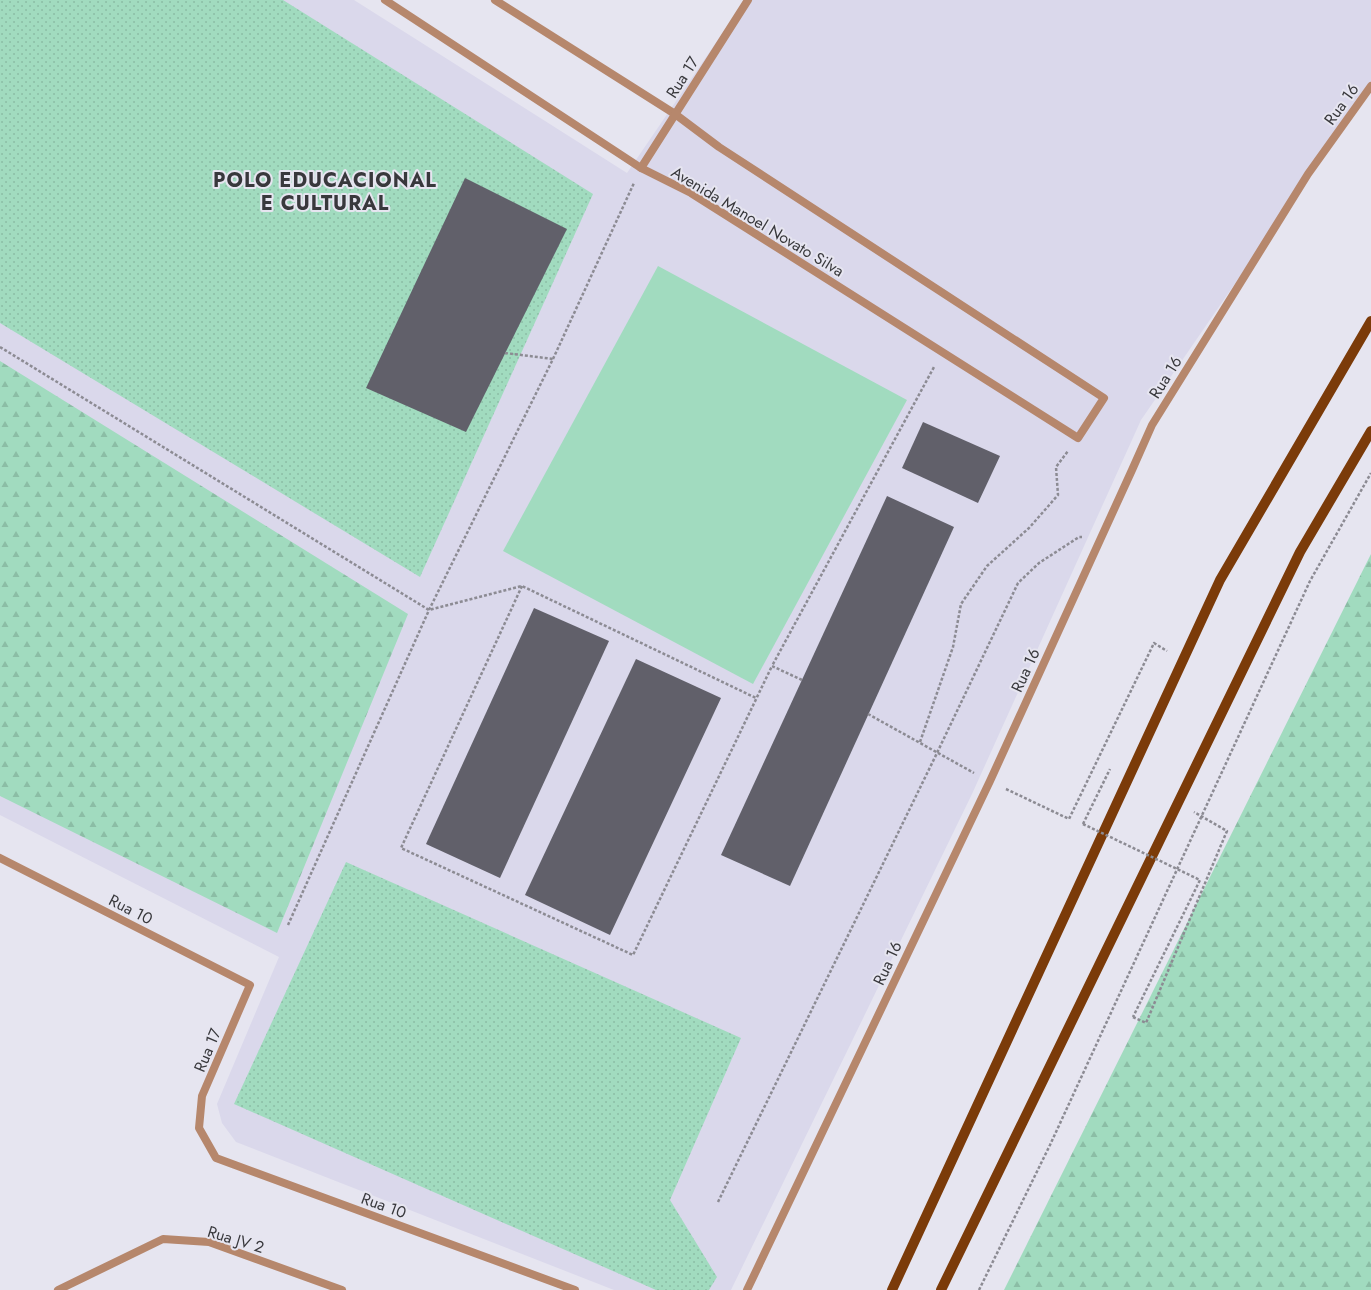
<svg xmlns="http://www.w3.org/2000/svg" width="1371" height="1290" viewBox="0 0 1371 1290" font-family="Jost,sans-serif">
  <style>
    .built { fill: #dad8eb }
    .grass { fill: url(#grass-dots) }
    .forest { fill: url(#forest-firs) }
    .garden { fill: #a1dbbf }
    .building { fill: #61606a }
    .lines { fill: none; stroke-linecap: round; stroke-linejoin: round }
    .path { stroke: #8c8b93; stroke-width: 2.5; stroke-dasharray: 3 2; stroke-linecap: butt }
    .street { stroke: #b6876c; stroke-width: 8 }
    .primary { stroke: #7b3b09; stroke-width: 10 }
    .path-bridge { stroke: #8c8b93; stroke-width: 2.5; stroke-dasharray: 3 2; stroke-linecap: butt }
    .labels { text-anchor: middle; stroke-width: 4; stroke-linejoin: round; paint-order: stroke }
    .street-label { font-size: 16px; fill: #38383c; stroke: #e6e5f0 }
    .district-label { font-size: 20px; font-weight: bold; letter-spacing: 1px; fill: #38383c; stroke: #e6e5f0 }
  </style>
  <defs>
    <pattern id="grass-dots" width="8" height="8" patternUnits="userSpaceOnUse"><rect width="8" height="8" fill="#a1dbbf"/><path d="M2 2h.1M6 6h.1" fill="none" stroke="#8bbda5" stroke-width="1.8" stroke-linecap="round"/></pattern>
    <pattern id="forest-firs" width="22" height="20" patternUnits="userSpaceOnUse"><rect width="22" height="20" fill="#a1dbbf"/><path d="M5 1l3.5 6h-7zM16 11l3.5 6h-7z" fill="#8bbda5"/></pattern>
  </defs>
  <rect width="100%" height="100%" fill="#e6e5f0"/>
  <path class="built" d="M0,0H354L627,173L745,0H1371V86L1141,420L972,794L731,1290H614L236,1142L222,1123L217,1104L279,957L0,815Z"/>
  <g class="grass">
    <path d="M0,0H283L593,194L420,577L0,323Z"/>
    <path d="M346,862L741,1038L670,1200L717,1277L709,1290H656L234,1104Z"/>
  </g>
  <g class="forest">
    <path d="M0,361L408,614L277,933L0,796Z"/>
    <path d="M1371,554V1290H1004Z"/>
  </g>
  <path class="garden" d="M658,266L907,400L753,684L503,551Z"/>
  <g class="building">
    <path d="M465,178L567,229L466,432L366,388Z"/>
    <path d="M923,422L1000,456L978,503L902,468Z"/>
    <path d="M887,496L954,527L790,886L721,855Z"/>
    <path d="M534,608L609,641L500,878L426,844Z"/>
    <path d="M636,659L721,698L610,935L525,895Z"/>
  </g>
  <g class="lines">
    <g class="path">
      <path d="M0,347L429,610L522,586L756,698"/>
      <path d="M505,353L553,359"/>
      <path d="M522,586L401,848L633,955L772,666"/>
      <path d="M802,680L772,666L934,367"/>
      <path d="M868,714L974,773"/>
      <path d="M920,742L953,647L961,604L987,566L1029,528L1058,495L1056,467L1068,451"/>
      <path d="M1006,789L1069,819L1154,643L1167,651"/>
      <path d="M1083,824L1110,769"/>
      <path d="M288,925L429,610L553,359L634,183"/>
      <path d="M1133,1017L1146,1023L1227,831L1194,812"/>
      <path d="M718,1202L937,753L1018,583L1039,563L1079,537H1082"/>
      <path d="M979,1290L1050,1145L1310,581L1371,473"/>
    </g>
    <g class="street">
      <path d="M385,0L641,168L691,193L1078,438L1104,398L719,147L675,114L495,0"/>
      <path d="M641,168L748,0"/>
      <path d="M0,858L250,985L202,1096L199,1128L216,1158L575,1290"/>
      <path d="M58,1290L163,1239L209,1242L342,1290"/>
      <path d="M747,1290L990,781L1132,470L1152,425L1308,174L1371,86"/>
    </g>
    <g class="primary">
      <path d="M892,1290L1220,580L1371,321"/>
      <path d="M941,1290L1300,552L1371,431"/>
    </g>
    <path class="path-bridge" d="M1083,824L1200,880L1133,1017"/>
  </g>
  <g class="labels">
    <g class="street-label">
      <text transform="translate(682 77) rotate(-57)" y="6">Rua 17</text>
      <text transform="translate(1341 104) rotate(-54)" y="6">Rua 16</text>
      <text transform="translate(758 221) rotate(31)" y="6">Avenida Manoel Novato Silva</text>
      <text transform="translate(1165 377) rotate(-58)" y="6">Rua 16</text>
      <text transform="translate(1025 670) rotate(-65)" y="6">Rua 16</text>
      <text transform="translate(131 909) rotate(27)" y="6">Rua 10</text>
      <text transform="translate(887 963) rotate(-65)" y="6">Rua 16</text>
      <text transform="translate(207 1050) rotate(-67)" y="6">Rua 17</text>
      <text transform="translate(384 1205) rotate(20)" y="6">Rua 10</text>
      <text transform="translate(236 1239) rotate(17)" y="6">Rua JV 2</text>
    </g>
    <g class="district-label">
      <text x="325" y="187">POLO EDUCACIONAL<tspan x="325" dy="23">E CULTURAL</tspan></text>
    </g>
  </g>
</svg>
